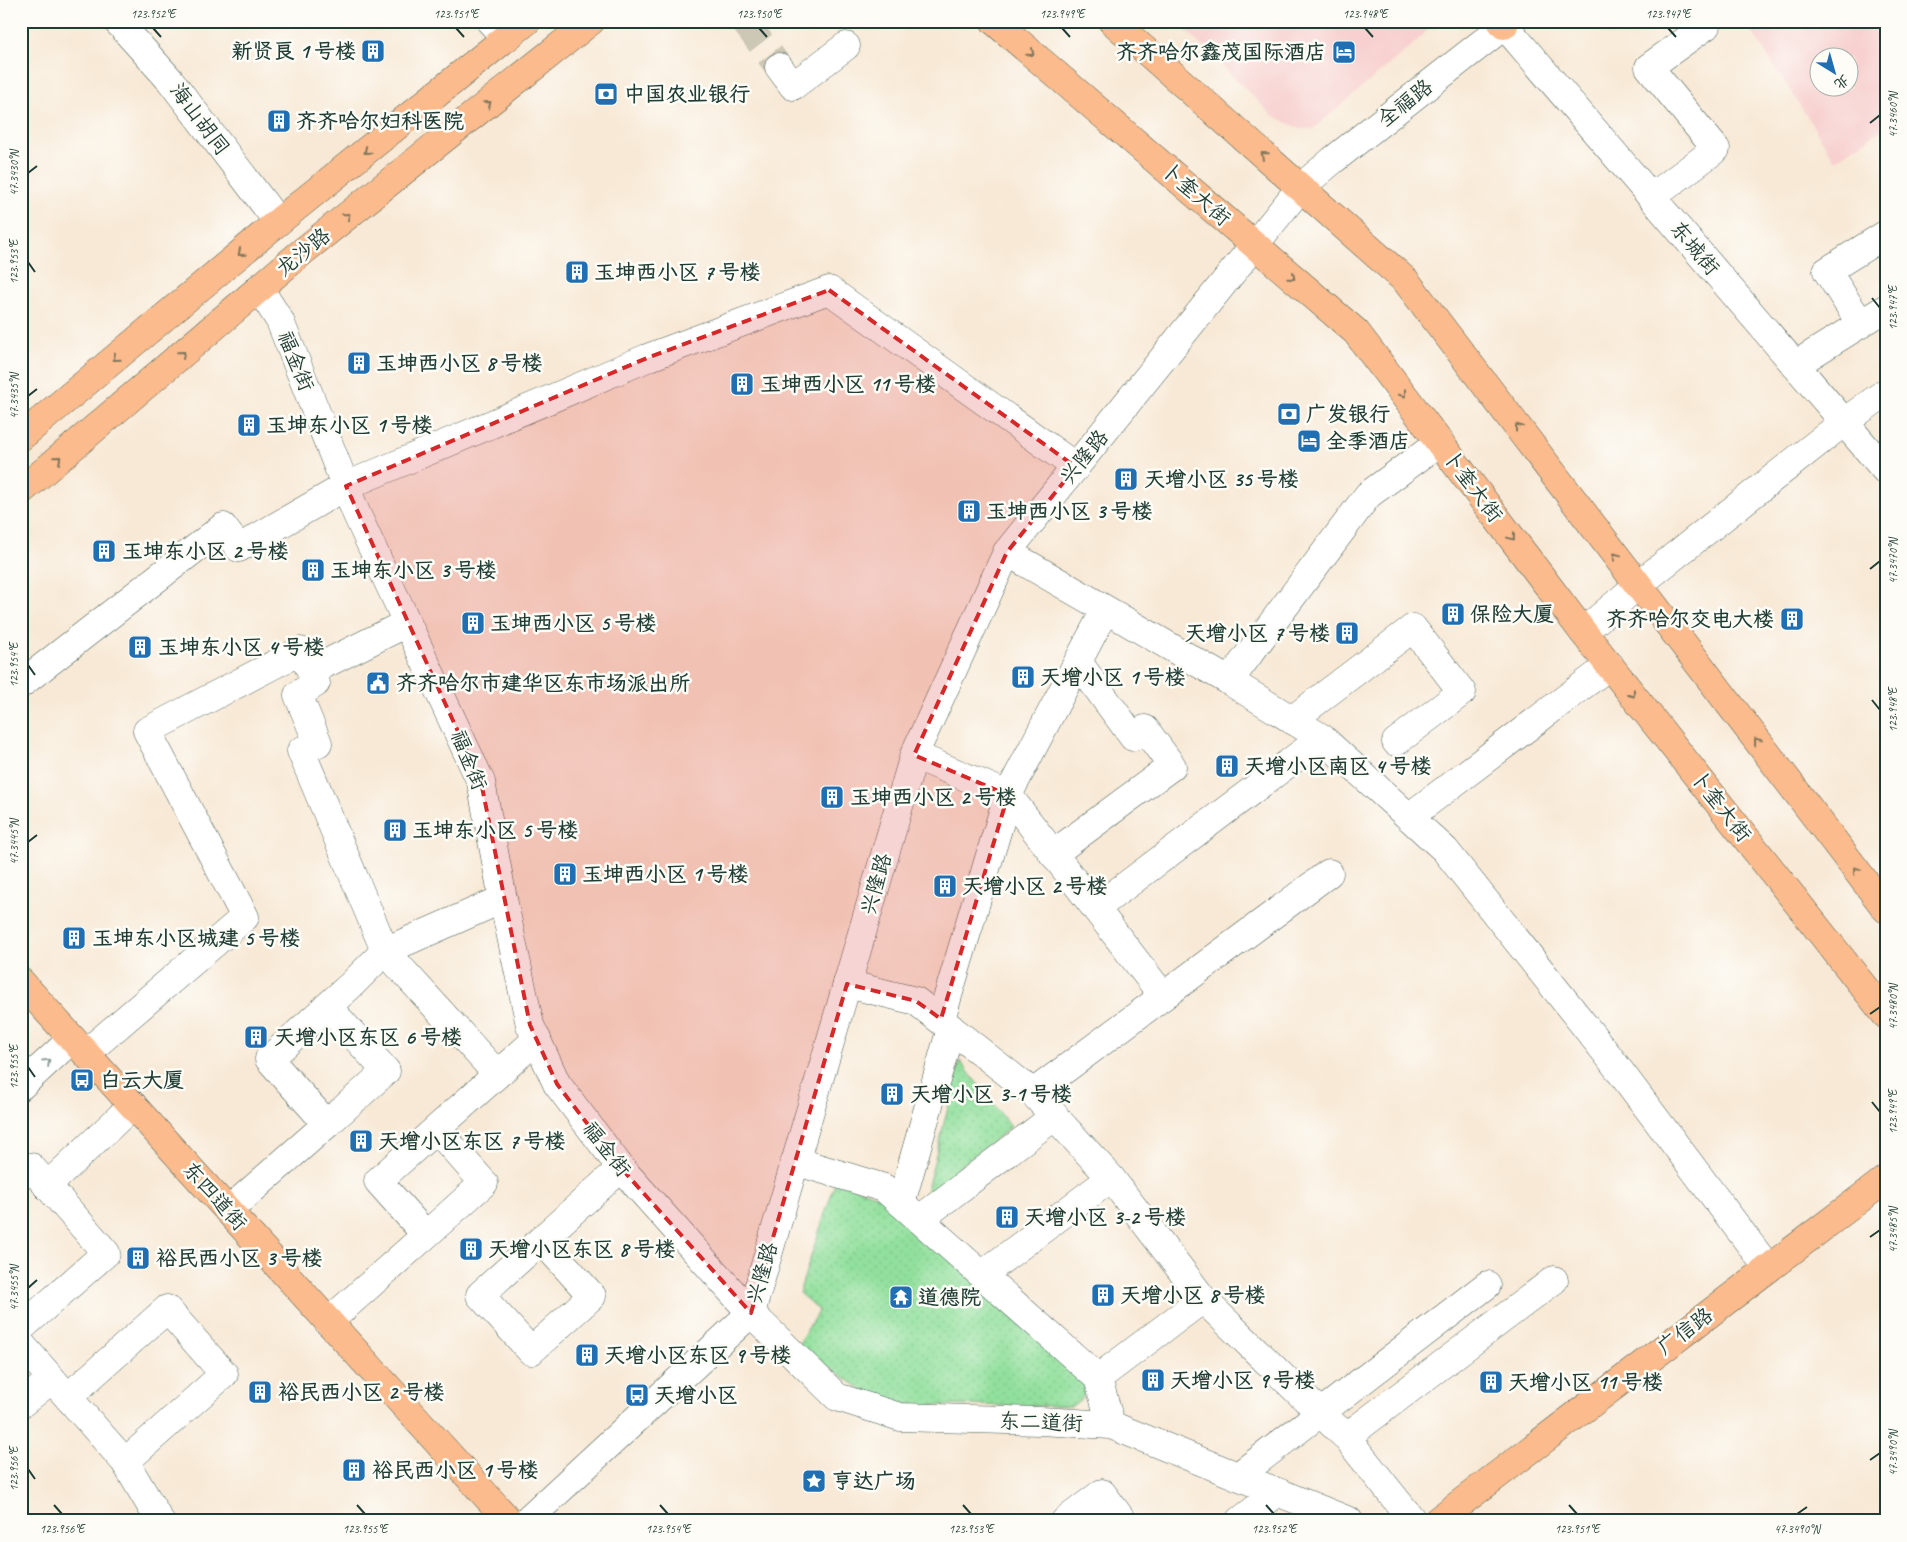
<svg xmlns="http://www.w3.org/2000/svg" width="1907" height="1542" viewBox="0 0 1907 1542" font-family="Caveat,'LXGW WenKai TC',sans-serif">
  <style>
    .built { fill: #f7d0cf; fill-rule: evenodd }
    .grass { fill: url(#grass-dots); stroke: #588e68 }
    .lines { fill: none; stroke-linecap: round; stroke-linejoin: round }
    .minor-tunnel { stroke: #cdc7b6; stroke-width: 28; stroke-dasharray: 28 14; stroke-linecap: butt }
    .minor-casing { stroke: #40574c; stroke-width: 29 }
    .major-casing { stroke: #40574c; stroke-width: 29 }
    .minor { stroke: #fff; stroke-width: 28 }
    .major { stroke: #fbbb8c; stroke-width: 28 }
    .oneway { stroke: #82765c }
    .oneway2 { stroke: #8f9e9a }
    .marked { fill: #d62828; fill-opacity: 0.2; stroke: #d62828; stroke-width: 4; stroke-dasharray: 10 6; stroke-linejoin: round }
    .ticks { fill: none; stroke: #1f3d34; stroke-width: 2 }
    .labels { text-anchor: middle; stroke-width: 5; stroke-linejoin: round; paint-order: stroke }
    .poi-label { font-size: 21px; font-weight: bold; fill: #1f3d34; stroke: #fdfcf7; text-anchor: start }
    .street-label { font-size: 21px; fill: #1f3d34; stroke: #fdfcf7 }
    .neatline { fill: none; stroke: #1f3d34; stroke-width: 2 }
    .ticks-label { font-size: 12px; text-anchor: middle; fill: #1f3d34 }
  </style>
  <defs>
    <pattern id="grass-dots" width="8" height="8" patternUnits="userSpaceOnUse" patternTransform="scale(1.25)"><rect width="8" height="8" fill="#92e09d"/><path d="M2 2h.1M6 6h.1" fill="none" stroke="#7dc188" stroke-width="1.8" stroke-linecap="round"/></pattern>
  </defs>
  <rect width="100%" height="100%" fill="#fdfcf7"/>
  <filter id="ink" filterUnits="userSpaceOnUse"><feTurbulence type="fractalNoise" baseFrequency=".02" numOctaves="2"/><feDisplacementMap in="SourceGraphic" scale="10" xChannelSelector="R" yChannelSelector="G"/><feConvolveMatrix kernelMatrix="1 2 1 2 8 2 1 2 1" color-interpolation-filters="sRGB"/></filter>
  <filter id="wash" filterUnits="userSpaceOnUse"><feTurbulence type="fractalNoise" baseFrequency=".0096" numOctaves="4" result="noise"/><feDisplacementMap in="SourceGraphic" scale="20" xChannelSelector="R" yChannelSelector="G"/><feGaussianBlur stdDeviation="1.12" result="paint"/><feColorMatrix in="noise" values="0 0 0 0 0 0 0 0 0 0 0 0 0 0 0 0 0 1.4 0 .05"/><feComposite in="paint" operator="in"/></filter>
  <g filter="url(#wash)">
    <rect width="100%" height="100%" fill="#f8e9d6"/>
    <g class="built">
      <path d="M1176,21H1436L1416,42L1313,129H1300L1272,115Z"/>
      <path d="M1745,21H1886V127L1835,160ZM1820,58H1850V88H1820Z"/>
    </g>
    <g class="grass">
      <path d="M960,1061L1011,1127L926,1193Z"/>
      <path d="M836,1180L882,1198L1002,1301L1085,1385C1086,1397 1081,1401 1071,1406L897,1405L868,1394L798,1345L819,1310L799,1293Z"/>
    </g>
  </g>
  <g filter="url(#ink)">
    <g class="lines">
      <path class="minor-tunnel" d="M744,21L779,67"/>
      <g class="minor-casing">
        <g id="minor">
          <path d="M117,21L170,80L278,222"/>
          <path d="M490,21L506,38"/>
          <path d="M1504,25L1886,471"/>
          <path d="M779,67L793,86L846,46"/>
          <path d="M1652,197L1716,149L1649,67L1706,26L1702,21"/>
          <path d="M259,288L280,321L357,515L481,782L503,899L530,1025L557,1084L621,1168L751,1313L837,1397L900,1417L1040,1421L1111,1425L1349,1521"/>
          <path d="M1861,324L1827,271L1886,234"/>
          <path d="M1795,365L1886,308"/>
          <path d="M1007,552L1229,681L1322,738L1445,850L1607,1054L1768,1268"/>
          <path d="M407,623L311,671L316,683L298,695L318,743L301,751L385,951L503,899"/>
          <path d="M1583,632L1638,585L1844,422L1886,392"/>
          <path d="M1229,681L1368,495L1440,442"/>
          <path d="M21,684L223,527L239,548L346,486L647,358L829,290L1076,467"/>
          <path d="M1292,720L1413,628L1462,692L1396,742"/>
          <path d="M914,755L1008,795L1163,996"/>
          <path d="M1409,817L1610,665"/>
          <path d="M1053,854L1172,766L1145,729L1133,737L1078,662"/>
          <path d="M1096,908L1322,738"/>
          <path d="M847,984L916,1001L1033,1093"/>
          <path d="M941,1019L1008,795L1105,610"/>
          <path d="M86,1053L245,917L147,731L300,651L311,671"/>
          <path d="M21,1086L72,1039"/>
          <path d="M327,1124L386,1071L328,1007"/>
          <path d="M437,1130L484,1183L426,1235L378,1181L537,1039"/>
          <path d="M795,1161L884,1188L1098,1378L1111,1425"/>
          <path d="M21,1176L31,1167L106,1253L21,1328"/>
          <path d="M47,1186L133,1105"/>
          <path d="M901,1203L951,1028"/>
          <path d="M228,1211L327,1124L269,1059L351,985L385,951L497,1074"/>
          <path d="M920,1219L1055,1116"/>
          <path d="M542,1240L592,1296L531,1351L480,1295L621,1168"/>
          <path d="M983,1274L1111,1178"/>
          <path d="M1203,1299L1290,1384L1346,1437L1413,1521"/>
          <path d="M328,1322L426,1235"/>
          <path d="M21,1344L125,1462L160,1521"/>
          <path d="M1098,1378L1203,1299L1111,1178L1033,1093L1329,873"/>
          <path d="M68,1397L167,1309L224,1374L125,1462"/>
          <path d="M21,1404L52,1379"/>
          <path d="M1346,1437L1554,1280"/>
          <path d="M1238,1476L1487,1285"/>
          <path d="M526,1521L751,1313L914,755L1007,552L1301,187L1333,160L1510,21"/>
          <path d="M1065,1521L1102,1493L1123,1521"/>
          <path d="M1240,1521L1278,1492"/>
        </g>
      </g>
      <g class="major-casing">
        <g id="major">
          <path d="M994,21L1356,332L1583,632L1886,1015"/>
          <path d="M1112,21L1406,281L1886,909"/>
          <path d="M1501,21L1504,25"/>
          <path d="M21,437L278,222L527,21"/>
          <path d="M21,491L302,252L591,21"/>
          <path d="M21,982L509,1521"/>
          <path d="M1437,1521L1886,1179"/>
        </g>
      </g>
      <use href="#minor" class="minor"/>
      <use href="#major" class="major"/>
    </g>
    <defs><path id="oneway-chevron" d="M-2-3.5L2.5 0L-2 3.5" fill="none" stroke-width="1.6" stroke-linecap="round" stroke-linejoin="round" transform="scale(1.25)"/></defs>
    <g class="oneway">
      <use href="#oneway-chevron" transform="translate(1031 53) rotate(41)"/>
      <use href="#oneway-chevron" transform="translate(488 104) rotate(-39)"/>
      <use href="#oneway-chevron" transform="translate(367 151) rotate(141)"/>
      <use href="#oneway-chevron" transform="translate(1264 155) rotate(-139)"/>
      <use href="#oneway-chevron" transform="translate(347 216) rotate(-39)"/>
      <use href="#oneway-chevron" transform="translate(241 253) rotate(140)"/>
      <use href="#oneway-chevron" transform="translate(1292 277) rotate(41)"/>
      <use href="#oneway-chevron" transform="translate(182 354) rotate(-41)"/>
      <use href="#oneway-chevron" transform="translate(116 358) rotate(140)"/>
      <use href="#oneway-chevron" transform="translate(1403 394) rotate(53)"/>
      <use href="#oneway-chevron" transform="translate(1518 427) rotate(-127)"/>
      <use href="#oneway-chevron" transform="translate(58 459) rotate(-41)"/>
      <use href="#oneway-chevron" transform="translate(1512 537) rotate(53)"/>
      <use href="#oneway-chevron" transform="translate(1616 556) rotate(-127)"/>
      <use href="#oneway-chevron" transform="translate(1632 694) rotate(52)"/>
      <use href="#oneway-chevron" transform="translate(1757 741) rotate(-127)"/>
      <use href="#oneway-chevron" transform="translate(1856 870) rotate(-127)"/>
    </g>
    <use class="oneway2" href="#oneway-chevron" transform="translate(47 1062) rotate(-43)"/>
  </g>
  <path class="marked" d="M829,290L1076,467L1007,552L914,755L1008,795L941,1019L916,1001L847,984L751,1313L621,1168L557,1084L530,1025L481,782L346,486L647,358Z"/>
  <path class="ticks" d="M153,28L161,37M456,28L464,37M759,28L767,37M1062,28L1070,37M1365,28L1373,37M1668,28L1676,37M1870,123L1880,115M28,173L37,166M28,262L35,272M1872,298L1880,308M28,396L37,389M1870,569L1880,561M28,665L35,675M1872,700L1880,710M28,842L37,835M1870,1014L1880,1007M28,1067L35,1077M1872,1102L1880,1112M1870,1237L1880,1230M28,1288L37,1280M1870,1460L1880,1453M28,1469L35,1479M54,1505L62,1514M357,1505L365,1514M660,1505L668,1514M963,1505L971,1514M1266,1505L1274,1514M1569,1505L1577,1514M1797,1514L1807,1507"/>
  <defs>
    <g id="building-square" transform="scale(1.25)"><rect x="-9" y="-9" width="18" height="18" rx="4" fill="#1f6fb2" stroke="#fdfcf7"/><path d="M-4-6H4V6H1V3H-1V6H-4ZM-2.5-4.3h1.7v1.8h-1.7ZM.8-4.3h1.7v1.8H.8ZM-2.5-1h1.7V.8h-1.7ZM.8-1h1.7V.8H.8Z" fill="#fff"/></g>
    <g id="hotel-square" transform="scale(1.25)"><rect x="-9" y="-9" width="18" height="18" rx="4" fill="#1f6fb2" stroke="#fdfcf7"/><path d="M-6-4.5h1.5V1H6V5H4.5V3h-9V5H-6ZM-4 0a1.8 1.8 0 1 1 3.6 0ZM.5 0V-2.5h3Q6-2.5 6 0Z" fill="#fff"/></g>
    <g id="bank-square" transform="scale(1.25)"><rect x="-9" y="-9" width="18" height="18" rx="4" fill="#1f6fb2" stroke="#fdfcf7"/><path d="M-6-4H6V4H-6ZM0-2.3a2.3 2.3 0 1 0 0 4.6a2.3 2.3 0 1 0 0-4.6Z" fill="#fff"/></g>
    <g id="civic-square" transform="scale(1.25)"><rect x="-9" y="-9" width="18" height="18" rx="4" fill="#1f6fb2" stroke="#fdfcf7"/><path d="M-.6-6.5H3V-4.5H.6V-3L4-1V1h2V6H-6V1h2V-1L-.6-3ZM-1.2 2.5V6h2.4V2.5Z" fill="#fff"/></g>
    <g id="bus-square" transform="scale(1.25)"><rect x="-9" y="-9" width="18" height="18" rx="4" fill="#1f6fb2" stroke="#fdfcf7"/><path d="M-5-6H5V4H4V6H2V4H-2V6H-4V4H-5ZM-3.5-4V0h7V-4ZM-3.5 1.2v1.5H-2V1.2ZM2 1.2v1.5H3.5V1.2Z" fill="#fff"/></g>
    <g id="temple-square" transform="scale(1.25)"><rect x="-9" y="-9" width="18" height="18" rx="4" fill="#1f6fb2" stroke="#fdfcf7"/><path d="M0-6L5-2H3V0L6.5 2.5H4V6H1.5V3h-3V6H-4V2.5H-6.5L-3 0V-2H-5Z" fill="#fff"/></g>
    <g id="sight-square" transform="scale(1.25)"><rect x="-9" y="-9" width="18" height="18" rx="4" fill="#1f6fb2" stroke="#fdfcf7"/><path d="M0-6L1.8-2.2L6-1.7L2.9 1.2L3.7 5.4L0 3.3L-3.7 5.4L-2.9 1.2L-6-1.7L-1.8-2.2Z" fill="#fff"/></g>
  </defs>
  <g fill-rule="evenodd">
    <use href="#building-square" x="373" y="51"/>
    <use href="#hotel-square" x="1344" y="52"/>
    <use href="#bank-square" x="606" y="94"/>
    <use href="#building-square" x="279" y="121"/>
    <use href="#building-square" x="577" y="272"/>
    <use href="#building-square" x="359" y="363"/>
    <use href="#building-square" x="742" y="384"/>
    <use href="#bank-square" x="1289" y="414"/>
    <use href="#building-square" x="249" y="425"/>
    <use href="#hotel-square" x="1309" y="441"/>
    <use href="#building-square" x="1126" y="479"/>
    <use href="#building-square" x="969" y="511"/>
    <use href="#building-square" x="104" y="551"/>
    <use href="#building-square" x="313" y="570"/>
    <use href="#building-square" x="1453" y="614"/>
    <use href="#building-square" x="1792" y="619"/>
    <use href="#building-square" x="473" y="623"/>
    <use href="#building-square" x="1347" y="633"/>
    <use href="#building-square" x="140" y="647"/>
    <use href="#building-square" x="1023" y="677"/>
    <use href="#civic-square" x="378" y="683"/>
    <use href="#building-square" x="1227" y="766"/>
    <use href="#building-square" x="832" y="797"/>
    <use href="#building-square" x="395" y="830"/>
    <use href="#building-square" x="565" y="874"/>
    <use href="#building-square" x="945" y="886"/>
    <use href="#building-square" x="74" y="938"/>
    <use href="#building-square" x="256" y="1037"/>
    <use href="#bus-square" x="82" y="1080"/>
    <use href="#building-square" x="892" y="1094"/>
    <use href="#building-square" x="361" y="1141"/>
    <use href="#building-square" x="1007" y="1217"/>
    <use href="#building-square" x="471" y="1249"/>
    <use href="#building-square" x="138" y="1258"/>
    <use href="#building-square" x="1103" y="1295"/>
    <use href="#temple-square" x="901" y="1297"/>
    <use href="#building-square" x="587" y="1355"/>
    <use href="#building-square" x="1153" y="1380"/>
    <use href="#building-square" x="1491" y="1382"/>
    <use href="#building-square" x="260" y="1392"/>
    <use href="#bus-square" x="637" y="1395"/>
    <use href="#building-square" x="354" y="1470"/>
    <use href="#sight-square" x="814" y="1481"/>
  </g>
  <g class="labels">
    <g class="poi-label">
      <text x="356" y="58" text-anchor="end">新贤良 1 号楼</text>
      <text x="1326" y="59" text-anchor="end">齐齐哈尔鑫茂国际酒店</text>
      <text x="624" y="101">中国农业银行</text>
      <text x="296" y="128">齐齐哈尔妇科医院</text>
      <text x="594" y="279">玉坤西小区 7 号楼</text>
      <text x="376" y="370">玉坤西小区 8 号楼</text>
      <text x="760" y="391">玉坤西小区 11 号楼</text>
      <text x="1306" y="421">广发银行</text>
      <text x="266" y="432">玉坤东小区 1 号楼</text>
      <text x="1326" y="448">全季酒店</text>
      <text x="1144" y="486">天增小区 35 号楼</text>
      <text x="986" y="518">玉坤西小区 3 号楼</text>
      <text x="122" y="558">玉坤东小区 2 号楼</text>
      <text x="330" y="577">玉坤东小区 3 号楼</text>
      <text x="1470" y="621">保险大厦</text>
      <text x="1774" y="626" text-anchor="end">齐齐哈尔交电大楼</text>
      <text x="490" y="630">玉坤西小区 5 号楼</text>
      <text x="1330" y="640" text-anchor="end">天增小区 7 号楼</text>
      <text x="158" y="654">玉坤东小区 4 号楼</text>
      <text x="1040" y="684">天增小区 1 号楼</text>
      <text x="396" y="690">齐齐哈尔市建华区东市场派出所</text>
      <text x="1244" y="773">天增小区南区 4 号楼</text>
      <text x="850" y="804">玉坤西小区 2 号楼</text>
      <text x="412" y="837">玉坤东小区 5 号楼</text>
      <text x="582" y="881">玉坤西小区 1 号楼</text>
      <text x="962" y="893">天增小区 2 号楼</text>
      <text x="92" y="945">玉坤东小区城建 5 号楼</text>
      <text x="274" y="1044">天增小区东区 6 号楼</text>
      <text x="100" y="1087">白云大厦</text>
      <text x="910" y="1101">天增小区 3-1 号楼</text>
      <text x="378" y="1148">天增小区东区 7 号楼</text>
      <text x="1024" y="1224">天增小区 3-2 号楼</text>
      <text x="488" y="1256">天增小区东区 8 号楼</text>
      <text x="156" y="1265">裕民西小区 3 号楼</text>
      <text x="1120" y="1302">天增小区 8 号楼</text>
      <text x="918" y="1304">道德院</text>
      <text x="604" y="1362">天增小区东区 9 号楼</text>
      <text x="1170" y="1387">天增小区 9 号楼</text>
      <text x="1508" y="1389">天增小区 11 号楼</text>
      <text x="278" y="1399">裕民西小区 2 号楼</text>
      <text x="654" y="1402">天增小区</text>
      <text x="372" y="1477">裕民西小区 1 号楼</text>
      <text x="832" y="1488">亨达广场</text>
    </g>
    <g class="street-label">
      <text transform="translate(1405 103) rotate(-38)" y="7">全福路</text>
      <text transform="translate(200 119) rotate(53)" y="7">海山胡同</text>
      <text transform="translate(1196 194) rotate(41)" y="7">卜奎大街</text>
      <text transform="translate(1695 248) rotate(50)" y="7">东城街</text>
      <text transform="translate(303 252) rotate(-39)" y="7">龙沙路</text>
      <text transform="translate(296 361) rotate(68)" y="7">福金街</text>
      <text transform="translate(1084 457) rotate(-51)" y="7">兴隆路</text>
      <text transform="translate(1473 486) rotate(53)" y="7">卜奎大街</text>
      <text transform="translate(469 760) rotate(68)" y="7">福金街</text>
      <text transform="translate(1721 806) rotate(52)" y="7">卜奎大街</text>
      <text transform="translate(876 884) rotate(-74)" y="7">兴隆路</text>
      <text transform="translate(607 1149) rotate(52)" y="7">福金街</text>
      <text transform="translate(215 1196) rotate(48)" y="7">东四道街</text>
      <text transform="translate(762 1273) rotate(-74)" y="7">兴隆路</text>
      <text transform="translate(1685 1331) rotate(-37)" y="7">广信路</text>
      <text transform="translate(1041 1422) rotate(2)" y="7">东二道街</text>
    </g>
  </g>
  <rect width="1907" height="1542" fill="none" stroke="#fdfcf7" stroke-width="55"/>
  <g transform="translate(1834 72) rotate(143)"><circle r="24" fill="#fdfcf7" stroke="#a4b0a9"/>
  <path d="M0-4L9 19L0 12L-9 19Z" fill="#1f6fb2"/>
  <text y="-8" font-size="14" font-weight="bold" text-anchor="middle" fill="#1f3d34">北</text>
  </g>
  <rect x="28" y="28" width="1852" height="1486" class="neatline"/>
  <g class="ticks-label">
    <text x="153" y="18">123.952°E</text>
    <text x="456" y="18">123.951°E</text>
    <text x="759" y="18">123.950°E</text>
    <text x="1062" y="18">123.949°E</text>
    <text x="1365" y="18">123.948°E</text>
    <text x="1668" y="18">123.947°E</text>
    <text transform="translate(1893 115) rotate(-90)" y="4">47.3460°N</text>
    <text transform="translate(14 173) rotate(-90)" y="4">47.3430°N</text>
    <text transform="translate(14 262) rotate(-90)" y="4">123.953°E</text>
    <text transform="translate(1893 308) rotate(-90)" y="4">123.947°E</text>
    <text transform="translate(14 396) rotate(-90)" y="4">47.3435°N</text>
    <text transform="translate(1893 561) rotate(-90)" y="4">47.3470°N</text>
    <text transform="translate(14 665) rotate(-90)" y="4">123.954°E</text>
    <text transform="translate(1893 710) rotate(-90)" y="4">123.948°E</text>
    <text transform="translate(14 842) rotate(-90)" y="4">47.3445°N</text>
    <text transform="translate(1893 1007) rotate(-90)" y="4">47.3480°N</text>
    <text transform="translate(14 1067) rotate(-90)" y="4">123.955°E</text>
    <text transform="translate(1893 1112) rotate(-90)" y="4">123.949°E</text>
    <text transform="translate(1893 1230) rotate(-90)" y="4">47.3485°N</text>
    <text transform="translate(14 1288) rotate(-90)" y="4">47.3455°N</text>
    <text transform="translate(1893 1453) rotate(-90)" y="4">47.3490°N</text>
    <text transform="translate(14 1469) rotate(-90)" y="4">123.956°E</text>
    <text x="62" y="1533">123.956°E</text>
    <text x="365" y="1533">123.955°E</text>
    <text x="668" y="1533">123.954°E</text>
    <text x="971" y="1533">123.953°E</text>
    <text x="1274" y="1533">123.952°E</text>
    <text x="1577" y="1533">123.951°E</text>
    <text x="1797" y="1533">47.3490°N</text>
  </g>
</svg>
